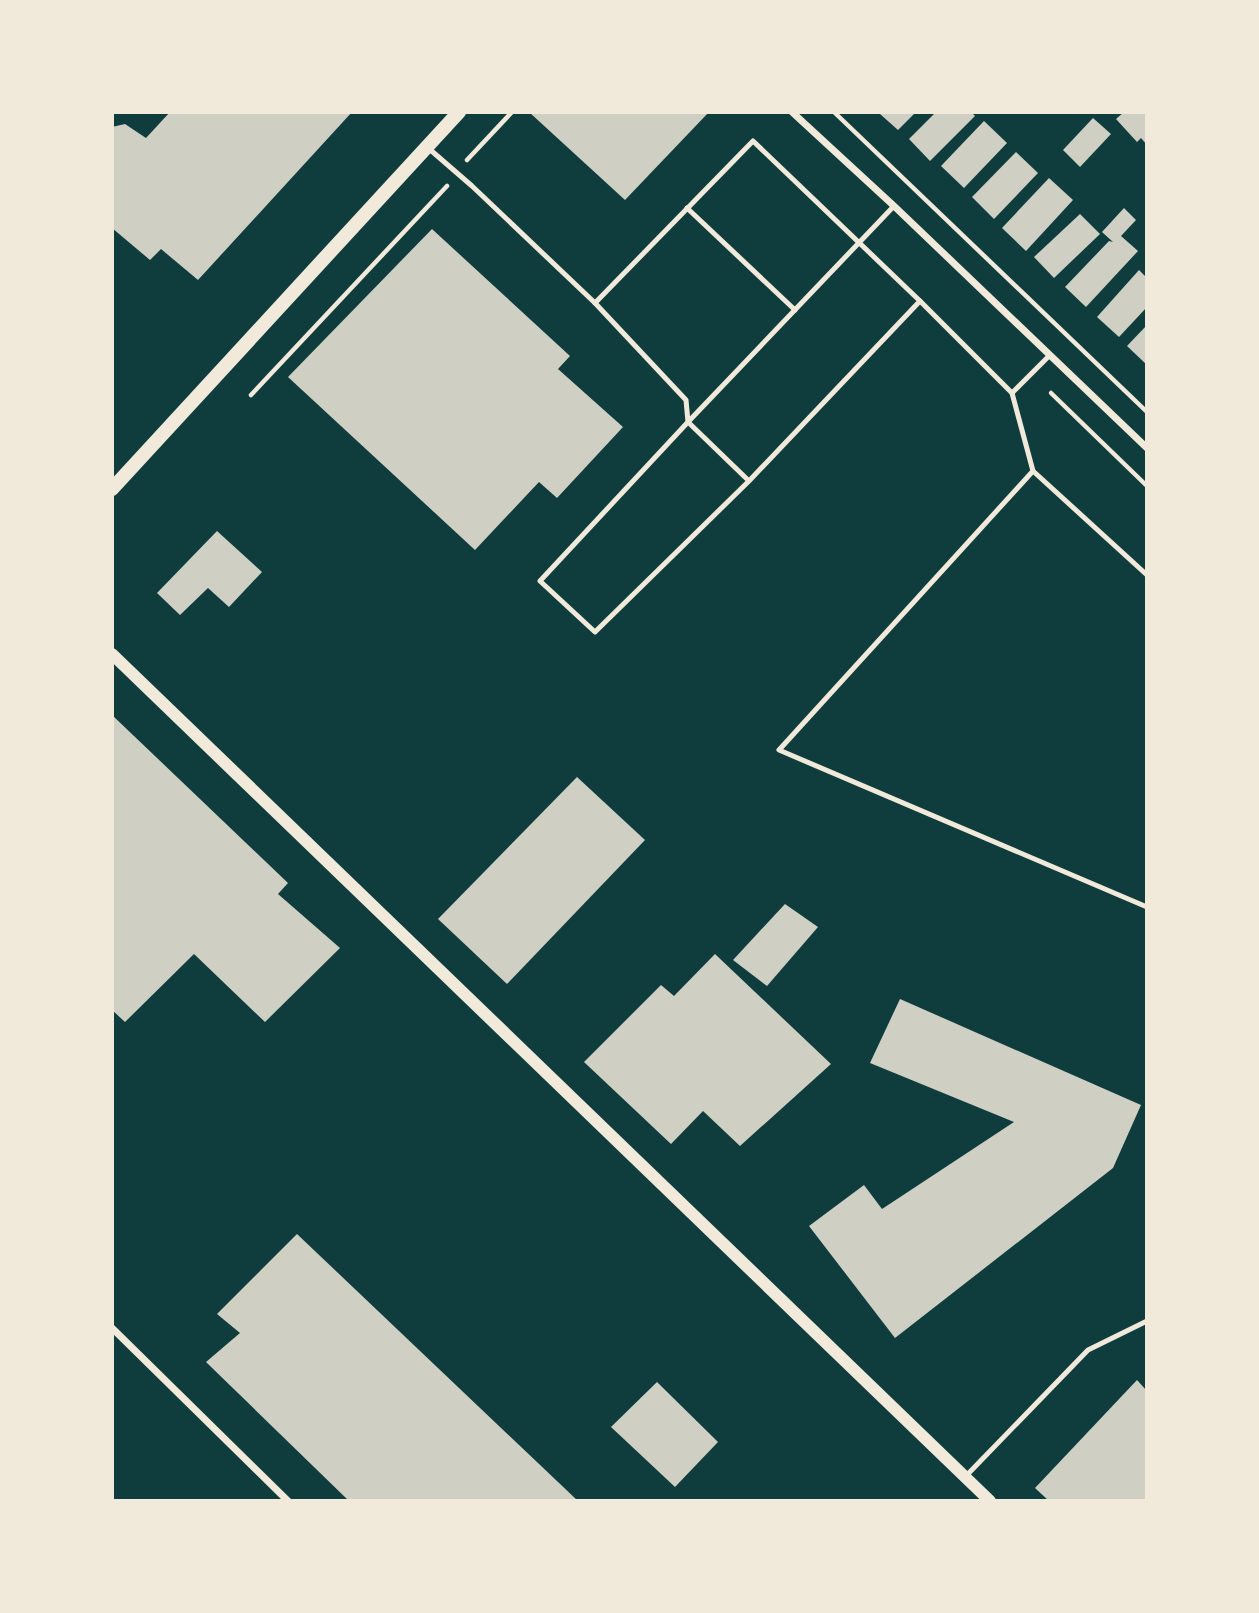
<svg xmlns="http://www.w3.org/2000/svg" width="1259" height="1613" viewBox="0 0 1259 1613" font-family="'Open Sans',sans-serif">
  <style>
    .building { fill: #cfcfc3 }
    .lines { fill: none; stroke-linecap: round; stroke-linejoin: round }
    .path { stroke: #f1e9da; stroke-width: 4.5 }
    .service { stroke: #f1e9da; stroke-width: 5 }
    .minor { stroke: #f1e9da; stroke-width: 7 }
    .tertiary { stroke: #f1e9da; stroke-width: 12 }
    .secondary { stroke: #f1e9da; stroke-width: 14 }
  </style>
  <rect width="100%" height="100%" fill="#0f3d3e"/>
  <g class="building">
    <path d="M170,112H352L198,280L161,249L150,260L112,228V127L125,124L146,138Z"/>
    <path d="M529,112H709L625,200Z"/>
    <path d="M881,112H916L898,130L880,114Z"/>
    <path d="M936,112H971L975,116L930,161L909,139Z"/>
    <path d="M1124,112H1134L1136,114L1138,112H1147V145L1141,138L1137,142L1116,119Z"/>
    <path d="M1093,118L1111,134L1080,167L1063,150Z"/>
    <path d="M984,121L1007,143L964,188L941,166Z"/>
    <path d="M1016,152L1038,173L994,219L972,197Z"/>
    <path d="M1049,178L1073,200L1026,251L1002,228Z"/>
    <path d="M1124,208L1136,220L1121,236L1138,251L1086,307L1065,287L1109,241L1113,242L1102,232Z"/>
    <path d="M1080,214L1100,234L1054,278L1034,257Z"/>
    <path d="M432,229L570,356L558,369L623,427L557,498L539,482L475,550L288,377Z"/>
    <path d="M1139,270L1147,278V307L1119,337L1097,317Z"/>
    <path d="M1147,325V365L1127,346Z"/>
    <path d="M217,531L262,572L229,607L208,588L180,615L157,593Z"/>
    <path d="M112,715L288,883L278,894L340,948L265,1022L194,954L125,1022L112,1010Z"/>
    <path d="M577,777L645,840L507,984L438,919Z"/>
    <path d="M785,904L818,927L767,986L733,960Z"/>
    <path d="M715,954L831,1064L740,1146L703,1111L671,1144L584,1062L661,985L674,996Z"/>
    <path d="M900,999L1141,1105L1113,1168L895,1338L809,1226L864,1185L882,1209L1014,1122L870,1063Z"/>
    <path d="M297,1234L578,1501H349L206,1362L240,1333L217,1314Z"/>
    <path d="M1137,1380L1147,1391V1501H1049L1035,1488Z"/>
    <path d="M657,1382L718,1442L675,1487L611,1427Z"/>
  </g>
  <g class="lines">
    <g class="path">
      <path d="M834,112L1147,412"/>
      <path d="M467,160L512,112"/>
      <path d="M1051,393L1147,486"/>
      <path d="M251,395L447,186"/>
    </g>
    <g class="service">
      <path d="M427,147L472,186L595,303L686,400L688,422L894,206"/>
      <path d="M687,208L795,310"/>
      <path d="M920,301L1012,393L1033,471L1147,575"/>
      <path d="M595,303L753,141L920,301L749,481L688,422L540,581L595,632L749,481"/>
      <path d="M1012,393L1050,355"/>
      <path d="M1033,471L779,750L1147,907"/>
      <path d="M965,1477L1088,1350L1147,1321"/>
    </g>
    <g class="minor">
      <path d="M792,112L894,206L1147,448"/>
      <path d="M112,1328L288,1501"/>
    </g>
    <path class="tertiary" d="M112,654L990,1501"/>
    <path class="secondary" d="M112,489L459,112"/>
  </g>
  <rect width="1259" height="1613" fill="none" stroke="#f1e9da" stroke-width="228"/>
</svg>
